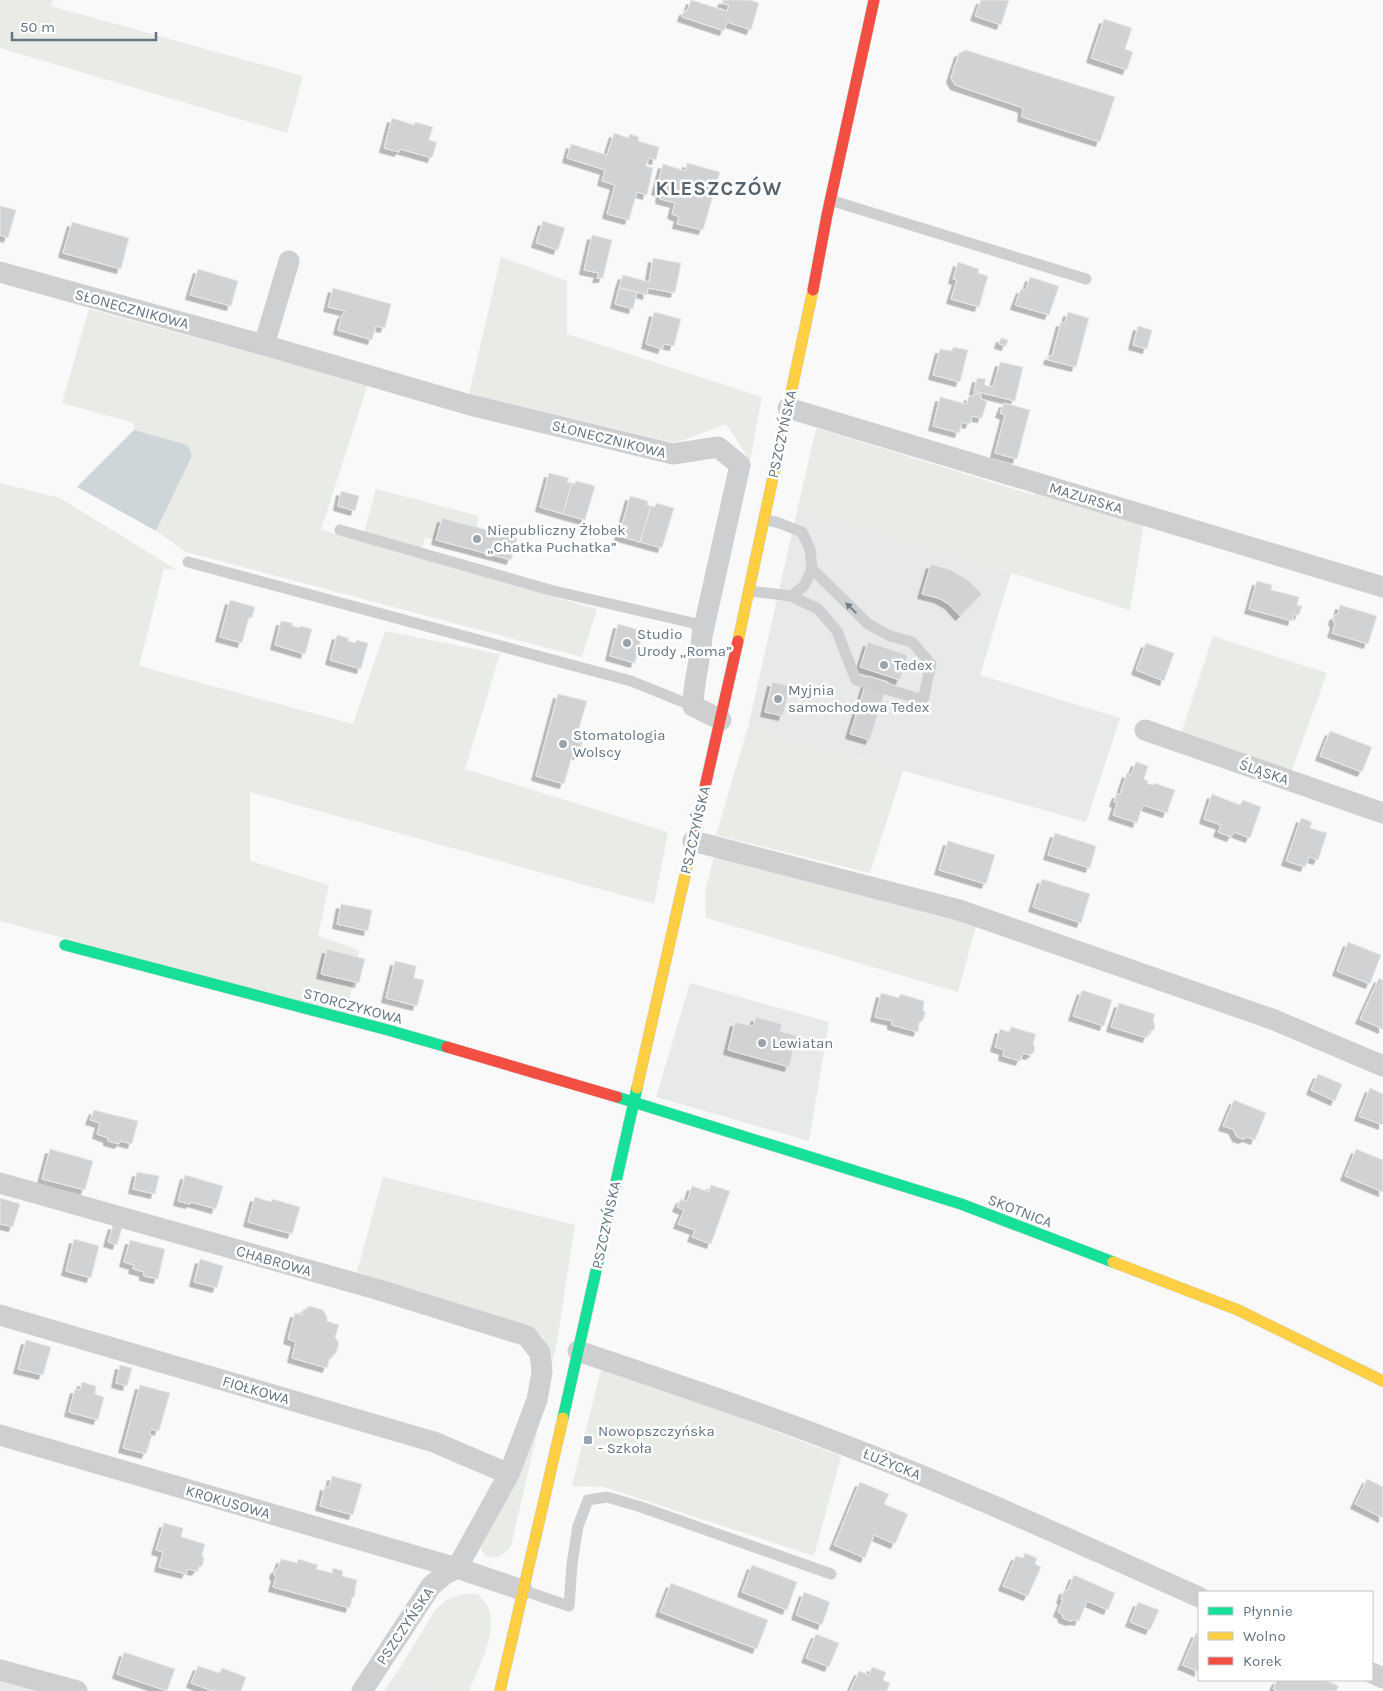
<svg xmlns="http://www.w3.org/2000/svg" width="1383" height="1691" viewBox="0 0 1383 1691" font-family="Karla,sans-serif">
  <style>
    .built { fill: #e8e9e9 }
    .green { fill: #e8ebe6 }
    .water { fill: #ced6d9 }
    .building { fill: #d0d2d3; stroke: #e8e8e8; filter: url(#shadow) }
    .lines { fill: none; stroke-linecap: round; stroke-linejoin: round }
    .fast-casing { stroke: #d5d6d7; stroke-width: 12 }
    .slow-casing { stroke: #d5d6d7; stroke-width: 12 }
    .jam-casing { stroke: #d5d6d7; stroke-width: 12 }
    .lane { stroke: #cecfd0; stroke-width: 11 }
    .street { stroke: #cecfd0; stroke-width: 21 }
    .fast { stroke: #16e098; stroke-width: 11 }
    .slow { stroke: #ffcf43; stroke-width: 11 }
    .jam { stroke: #f24e42; stroke-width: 11 }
    .oneway { fill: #707f8b }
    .poi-dot { fill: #99a4ac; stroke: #fff; stroke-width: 2 }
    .labels { text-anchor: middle; stroke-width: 5; stroke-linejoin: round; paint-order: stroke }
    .street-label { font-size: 15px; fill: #657683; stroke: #fff }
    .poi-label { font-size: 15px; fill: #657683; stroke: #fff; text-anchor: start }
    .district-label { font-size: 20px; font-weight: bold; letter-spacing: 1px; fill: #57646e; stroke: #fff }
  </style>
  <defs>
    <filter id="shadow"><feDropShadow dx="-4.5" dy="4.5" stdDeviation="0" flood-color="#0004"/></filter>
  </defs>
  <rect width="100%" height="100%" fill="#f9f9f9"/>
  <g class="built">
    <path d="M797,511L1011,573L980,675L1120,718L1086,822L748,727Z"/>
    <path d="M690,983L829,1022L809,1141L656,1097Z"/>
    <path d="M396,1674L447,1691H384Z"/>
    <path d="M0,1679L42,1691H0Z"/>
  </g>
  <g class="green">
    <path d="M0,0H53L51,6L303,76L287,133L0,48Z"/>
    <path d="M501,257L567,281V334L762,397L750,461L726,424L676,443L469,394Z"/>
    <path d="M89,309L368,384L321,530L597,609L582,657L186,552L156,531L192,456L188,445L134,430V423L62,403Z"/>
    <path d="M816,428L1033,495L1047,487L1144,522L1130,610L1011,573L797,511Z"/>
    <path d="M0,483L60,498L177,570L164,569L139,666L353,724L385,631L500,654L465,769L668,832L654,904L250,792V861L329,885L318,936L359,950L347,1014L0,921Z"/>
    <path d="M376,489L479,516L476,527L442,518L436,540L425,537L422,548L364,532Z"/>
    <path d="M1213,636L1327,673L1290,775L1180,737Z"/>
    <path d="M748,727L903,771L870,873L716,835Z"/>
    <path d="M715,852L977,922L958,992L706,918L705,892Z"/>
    <path d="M383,1177L575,1225L557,1341L535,1442L511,1546L506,1552L495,1558L486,1556L481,1549V1541L549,1358L542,1336L357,1272Z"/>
    <path d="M602,1366L841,1456L814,1556L604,1487L572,1486Z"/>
    <path d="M462,1594H478C481,1598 486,1603 488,1607C499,1630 478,1669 469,1691H447L396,1674L436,1609L446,1600Z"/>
  </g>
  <path class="water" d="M134,430L188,445L192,456L156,531L77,487Z"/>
  <g class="building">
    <path d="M691,0L727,11L729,5L722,3L723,0H750L759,3L751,30L727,22L724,31L682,17L684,11H687Z"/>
    <path d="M981,0H1009L1001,25L975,16Z"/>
    <path d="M1104,19L1132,28L1125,49L1133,52L1127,70L1091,58Z"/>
    <path d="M966,50L1115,97L1100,142L1022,117L1023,108L955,85L951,78L959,53Z"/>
    <path d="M392,118L414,125L415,122L433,127L429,140L437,142L432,158L400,149L399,152L384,148Z"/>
    <path d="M614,133L628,138L630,134L639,137L638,141L659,147L656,160L649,158L646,166L653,168L647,195L637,192L629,220L607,214L615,185L602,181L605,170L567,158L571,144L607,155Z"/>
    <path d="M687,163L720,172L703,230L677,224L679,217L672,214L675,203L660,199L661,192L656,190L663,164L686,171Z"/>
    <path d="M0,206L16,210L8,238L0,235Z"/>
    <path d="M543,221L565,228L558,250L536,243Z"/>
    <path d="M72,222L129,238L121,269L63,253Z"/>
    <path d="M592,235L612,240L603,278H597L599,273L584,270Z"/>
    <path d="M653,258L681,263L675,293L648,288L647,295L619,287L623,275L649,282Z"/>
    <path d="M958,262L979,269L978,273L988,276L979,307L951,299L957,280L953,279Z"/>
    <path d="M198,269L238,281L231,306L190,295Z"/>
    <path d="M1030,277L1059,286L1049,315L1015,305L1021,289L1026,290Z"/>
    <path d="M333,288L391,304L385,328L376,326L372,340L338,330L342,315H343L345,311L328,307Z"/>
    <path d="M619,288L637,292L633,309L615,304Z"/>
    <path d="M654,312L681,319L674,346L664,344L662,349L646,344Z"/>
    <path d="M1068,312L1089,318L1076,367L1048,360L1049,356H1052L1061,322L1065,323Z"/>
    <path d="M1138,326L1152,330L1147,349L1133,345Z"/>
    <path d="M1001,338L1008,340L1006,346L999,344Z"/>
    <path d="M953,347L968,350L960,382L933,375L940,349L952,351Z"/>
    <path d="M1000,362L1023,367L1015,401L974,391L977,378L986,379L984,385L993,387Z"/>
    <path d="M974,393L981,395V399L987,401L982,418L972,416L970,424L962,422L959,433L933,426L940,397L966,404L969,396L973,397Z"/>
    <path d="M1004,403L1030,410L1017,459L995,453L1005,415L1000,413Z"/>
    <path d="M549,473L569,478L567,482L572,483L563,514L540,507Z"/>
    <path d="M576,481L595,486L585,520L563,514L572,483L575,484Z"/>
    <path d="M341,491L359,496L355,511L338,506Z"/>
    <path d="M630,496L648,501L647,505L651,506L640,542L619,536Z"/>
    <path d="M656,503L674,508L662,548L640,542L651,506L655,507Z"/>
    <path d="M442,518L517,538L511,560L436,540Z"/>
    <path d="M931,564L951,570L968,580L982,594L960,616L949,604L938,598L922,594Z"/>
    <path d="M1257,581L1272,585L1271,590L1299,597L1297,605L1302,606L1299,615L1294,614L1292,621L1249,609Z"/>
    <path d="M230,600L255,607L252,618L249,617L242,643L220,637Z"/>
    <path d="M1340,605L1377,616L1368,644L1332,633L1335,624L1333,620L1334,616L1338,614Z"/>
    <path d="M281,621L293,623L292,626L300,628V626L312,629L305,654L275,645Z"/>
    <path d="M618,624L643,631L635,663L610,656Z"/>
    <path d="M337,635L349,638L348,641L356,643V640L368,643L361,669L330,660Z"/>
    <path d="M868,642L908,655L900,680L860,667Z"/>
    <path d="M1146,643L1174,653L1164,681L1136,670Z"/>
    <path d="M868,676L888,682L870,740L850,734Z"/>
    <path d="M772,682L790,686L783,716L765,712Z"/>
    <path d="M558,694L587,701L578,732L584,734L579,755L573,753L564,784L536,776Z"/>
    <path d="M1330,731L1372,747L1362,772L1320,756Z"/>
    <path d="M1136,762L1148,766L1144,779L1148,781L1147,783L1153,785L1154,783L1175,790L1167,813L1143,805L1137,823L1113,815L1117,803L1114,802L1117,794H1120L1127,773L1131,775Z"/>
    <path d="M1212,794L1240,805L1243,800L1261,807L1250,838L1234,832L1231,837L1218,832L1221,825L1204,819Z"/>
    <path d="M1301,818L1312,822L1310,828L1327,833L1318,860L1309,857L1305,867L1286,861Z"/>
    <path d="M1055,833L1096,846L1090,868L1048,855Z"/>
    <path d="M948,841L995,855L986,884L939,870Z"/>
    <path d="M1042,879L1090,894L1081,923L1033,907Z"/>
    <path d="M341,904L372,910L368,931L337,924Z"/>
    <path d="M1348,942L1381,955L1370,984L1337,971Z"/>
    <path d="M327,949L365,959L359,983L321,974Z"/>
    <path d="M395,961L416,966L414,978L424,980L417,1006L386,998Z"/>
    <path d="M1379,978L1383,980V1029L1360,1019Z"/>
    <path d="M1082,990L1112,1000L1104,1026L1073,1016Z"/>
    <path d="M881,993L899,998L900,994L924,1001L923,1010L926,1014H925L923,1020L919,1023L918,1032L892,1025V1021L875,1017Z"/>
    <path d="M1119,1003L1155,1014L1153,1021L1155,1025L1154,1030L1149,1032L1147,1038L1111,1027Z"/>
    <path d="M756,1017L782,1024L780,1031L797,1036L789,1067L728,1050L735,1022L753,1026Z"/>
    <path d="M1011,1027L1036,1034L1033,1044L1035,1047L1034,1052L1030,1055L1023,1053L1020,1061L1003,1056L1004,1050L995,1047L1000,1029L1009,1032Z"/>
    <path d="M1318,1074L1342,1084L1335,1101L1311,1090Z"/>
    <path d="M1370,1088L1383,1094V1125L1359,1116Z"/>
    <path d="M1234,1100L1266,1113L1255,1140L1247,1137L1243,1139L1237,1137L1233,1129L1223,1126Z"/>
    <path d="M94,1110L138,1121L132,1144L121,1141L119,1144L108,1141V1138L97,1134L100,1123L90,1120Z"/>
    <path d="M50,1149L93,1161L85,1190L42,1179Z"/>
    <path d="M1356,1149L1383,1160V1192L1345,1176Z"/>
    <path d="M137,1172L159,1176L155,1194L133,1189Z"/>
    <path d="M185,1175L223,1186L216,1209L191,1202L190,1204L178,1201Z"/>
    <path d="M711,1185L730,1191L711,1244L692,1237L695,1230L678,1224L684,1210L677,1207L681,1199L687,1201L692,1186L709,1192Z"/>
    <path d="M255,1197L271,1202L272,1199L300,1207L292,1234L248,1222Z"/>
    <path d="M0,1198L20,1204L13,1227L0,1224Z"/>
    <path d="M113,1225L122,1228L117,1245L108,1242Z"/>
    <path d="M74,1239L99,1246L91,1278L66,1271Z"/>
    <path d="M130,1240L165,1249L158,1279L144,1276V1272L133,1269L134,1265L124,1262Z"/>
    <path d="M200,1259L223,1266L217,1288L194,1282Z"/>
    <path d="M310,1306L323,1310L327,1317V1321L339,1325L335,1337L339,1343L336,1353L330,1357L327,1368L292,1358L296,1342L288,1339L295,1313L302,1315L303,1310Z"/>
    <path d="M26,1340L51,1347L43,1375L18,1369Z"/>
    <path d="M120,1365L132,1368L127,1386L116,1383Z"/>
    <path d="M82,1382L96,1386L95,1394L104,1397L98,1420L69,1412L75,1389L80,1390Z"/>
    <path d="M140,1385L170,1393L159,1431L151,1429L149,1434L152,1435L146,1454L123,1448Z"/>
    <path d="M332,1476L362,1484L353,1515L320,1506L325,1486L329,1487Z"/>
    <path d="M1367,1479L1383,1487V1518L1355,1504Z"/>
    <path d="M860,1482L889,1494L884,1504L908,1514L895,1544L874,1535L865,1558L834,1545Z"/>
    <path d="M164,1523L183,1528L181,1537L205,1544L202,1555L204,1559L202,1566L199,1567L196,1571L188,1569L186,1574L159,1567L163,1552L156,1550Z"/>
    <path d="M1025,1553L1037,1558L1035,1564L1041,1567L1028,1596L1003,1586L1016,1556L1023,1558Z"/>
    <path d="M281,1559L297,1563L298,1559L318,1565L316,1569L332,1573L333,1568L343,1571L342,1576L357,1580L355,1589V1596L352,1598L350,1608L273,1587L276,1577L274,1574L275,1570L278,1568Z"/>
    <path d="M752,1565L797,1582L787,1610L742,1592Z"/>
    <path d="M1074,1575L1115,1593L1108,1610L1087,1601L1079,1621L1075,1620L1070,1621L1063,1618L1062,1614L1058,1612L1063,1600L1061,1599L1064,1590H1068Z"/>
    <path d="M671,1583L768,1620L757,1649L660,1612Z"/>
    <path d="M804,1592L830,1602L822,1625L796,1615Z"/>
    <path d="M1138,1602L1159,1610L1150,1630L1130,1622Z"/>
    <path d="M1196,1633L1199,1634V1672L1183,1665L1182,1666Z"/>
    <path d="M816,1634L839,1643L829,1667L806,1658Z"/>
    <path d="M124,1652L175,1669L167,1691L117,1674Z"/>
    <path d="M198,1666L220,1673L222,1668L246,1677L241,1691H213L191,1683Z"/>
    <path d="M872,1667L886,1672L883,1680L890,1683L887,1691H850L859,1671L869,1675Z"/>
    <path d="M1277,1680H1324L1339,1686L1336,1691H1277L1273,1689Z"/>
  </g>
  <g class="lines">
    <g class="fast-casing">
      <g id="fast">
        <path d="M65,945L388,1030L447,1047"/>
        <path d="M617,1097L961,1204L1113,1262"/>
        <path d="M563,1418L637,1088"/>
      </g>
    </g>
    <g class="slow-casing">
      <g id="slow">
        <path d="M738,641L813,290"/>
        <path d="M637,1088L695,831"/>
        <path d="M1113,1262L1238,1310L1383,1381"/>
        <path d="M500,1691L563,1418"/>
      </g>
    </g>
    <g class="jam-casing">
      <g id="jam">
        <path d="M813,290L827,215L874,0"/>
        <path d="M695,831L738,641"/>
        <path d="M447,1047L617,1097"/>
      </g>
    </g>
    <g class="lane">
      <path d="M830,200L1086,279"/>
      <path d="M340,530L550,590L693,623L699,629L702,636"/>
      <path d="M188,562L631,681L693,706"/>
      <path d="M749,591L791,596L818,609L837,631L856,680L923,700L931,664L912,642L890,636L868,624L812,569L810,549L802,532L779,523L764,519"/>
      <path d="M791,596L804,586L812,569"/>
      <path d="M522,1590L569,1606L572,1564L578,1526L588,1500L607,1497L641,1507L831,1574"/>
    </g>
    <g class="street">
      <path d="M0,272L264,345L470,405L673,454L718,447L740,465L702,636C701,659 693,682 693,706L721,720"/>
      <path d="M264,345L289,261"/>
      <path d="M788,408L1383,587"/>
      <path d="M1145,730L1383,813"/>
      <path d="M693,841L959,910L1272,1019L1383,1066"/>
      <path d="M0,1183L376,1289L527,1336L540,1353L542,1372L537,1400L509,1474L457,1568L0,1435"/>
      <path d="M0,1315L434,1442L509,1474"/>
      <path d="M578,1351C670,1382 762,1413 852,1448C970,1493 1084,1546 1199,1597"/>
      <path d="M0,1670L77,1691"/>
      <path d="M1372,1673L1383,1678"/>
      <path d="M362,1691L431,1586L445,1574L457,1568L522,1590"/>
    </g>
    <use href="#fast" class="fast"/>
    <use href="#slow" class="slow"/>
    <use href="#jam" class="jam"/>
  </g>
  <defs><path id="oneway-solid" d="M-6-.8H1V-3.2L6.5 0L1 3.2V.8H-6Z" transform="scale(1.25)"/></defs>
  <use class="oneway" href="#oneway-solid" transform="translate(851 608) rotate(-136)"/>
  <g class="poi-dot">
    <circle cx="477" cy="539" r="5"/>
    <circle cx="627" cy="643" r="5"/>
    <circle cx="884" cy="665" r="5"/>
    <circle cx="778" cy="699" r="5"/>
    <circle cx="563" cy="744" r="5"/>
    <circle cx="762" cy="1043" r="5"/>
    <rect x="583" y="1435" width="10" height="10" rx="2.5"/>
  </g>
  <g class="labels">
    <g class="street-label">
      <text transform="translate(132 309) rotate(15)" y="5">SŁONECZNIKOWA</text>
      <text transform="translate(782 434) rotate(-78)" y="5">PSZCZYŃSKA</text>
      <text transform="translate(609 439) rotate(14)" y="5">SŁONECZNIKOWA</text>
      <text transform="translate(1086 498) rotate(17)" y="5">MAZURSKA</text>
      <text transform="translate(1264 772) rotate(19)" y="5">ŚLĄSKA</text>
      <text transform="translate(695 830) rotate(-77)" y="5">PSZCZYŃSKA</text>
      <text transform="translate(353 1006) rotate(15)" y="5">STORCZYKOWA</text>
      <text transform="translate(1020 1211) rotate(21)" y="5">SKOTNICA</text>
      <text transform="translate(606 1225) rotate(-78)" y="5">PSZCZYŃSKA</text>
      <text transform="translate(274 1261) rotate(16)" y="5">CHABROWA</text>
      <text transform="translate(256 1390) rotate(16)" y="5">FIOŁKOWA</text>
      <text transform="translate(892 1464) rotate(22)" y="5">ŁUŻYCKA</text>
      <text transform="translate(228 1502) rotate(16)" y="5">KROKUSOWA</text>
      <text transform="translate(405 1626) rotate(-56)" y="5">PSZCZYŃSKA</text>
    </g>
    <g class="poi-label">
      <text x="487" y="535">Niepubliczny Żłobek<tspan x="487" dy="17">„Chatka Puchatka”</tspan></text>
      <text x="637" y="639">Studio<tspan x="637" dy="17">Urody „Roma”</tspan></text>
      <text x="894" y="670">Tedex</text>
      <text x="788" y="695">Myjnia<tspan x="788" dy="17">samochodowa Tedex</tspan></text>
      <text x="573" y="740">Stomatologia<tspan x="573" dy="17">Wolscy</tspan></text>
      <text x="772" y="1048">Lewiatan</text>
      <text x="598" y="1436">Nowopszczyńska<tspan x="598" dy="17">- Szkoła</tspan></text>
    </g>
    <g class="district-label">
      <text x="719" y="195">KLESZCZÓW</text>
    </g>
  </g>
  <rect x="1198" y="1591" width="175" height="90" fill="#ffffff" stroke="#c1c8cd"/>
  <rect x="1208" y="1607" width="25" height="8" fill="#16e098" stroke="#c1c8cd"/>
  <text x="1243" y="1616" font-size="15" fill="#657683">Płynnie</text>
  <rect x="1208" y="1632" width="25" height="8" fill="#ffcf43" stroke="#c1c8cd"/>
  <text x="1243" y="1641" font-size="15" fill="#657683">Wolno</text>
  <rect x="1208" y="1657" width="25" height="8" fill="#f24e42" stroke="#c1c8cd"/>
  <text x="1243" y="1666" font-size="15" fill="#657683">Korek</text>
  <path d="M12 32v8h144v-8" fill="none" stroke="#657683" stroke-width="2.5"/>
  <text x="20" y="32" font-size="15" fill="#657683" stroke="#ffffff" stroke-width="4" paint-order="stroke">50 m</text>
</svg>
